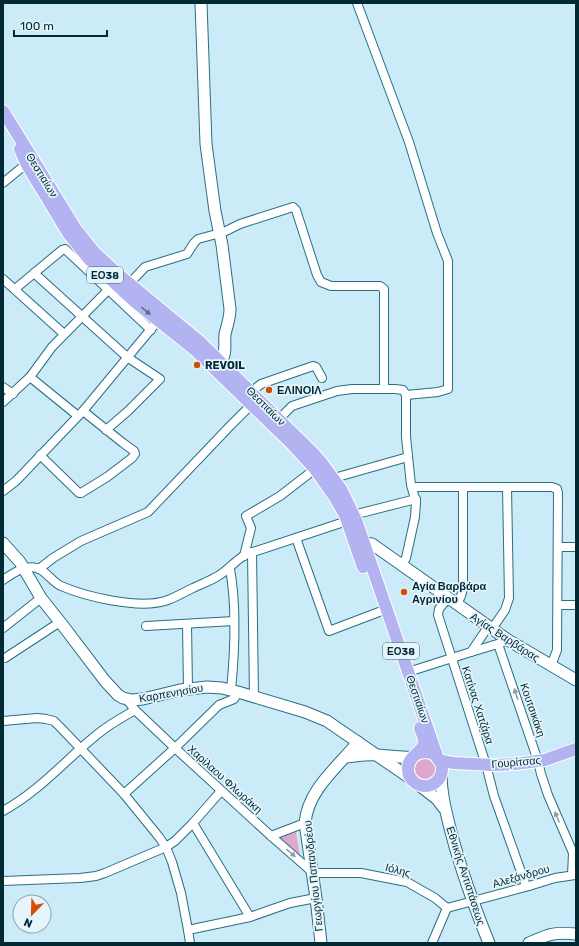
<svg xmlns="http://www.w3.org/2000/svg" width="579" height="946" viewBox="0 0 579 946" font-family="Rubik,sans-serif">
  <style>
    .green { fill: #dfa8cb }
    .lines { fill: none; stroke-linecap: round; stroke-linejoin: round }
    .street-casing { stroke: #296f84; stroke-width: 10 }
    .secondary-casing { stroke: #296f84; stroke-width: 13 }
    .primary-casing { stroke: #fff; stroke-width: 14 }
    .street { stroke: #fff; stroke-width: 8 }
    .secondary { stroke: #fff; stroke-width: 11 }
    .primary { stroke: #b3b3f2; stroke-width: 12 }
    .oneway { fill: #5a6e94 }
    .oneway2 { fill: #8d9fa4 }
    .poi-dot { fill: #d24d08; stroke: #e5f5fb; stroke-width: 1.5 }
    .labels { text-anchor: middle; stroke-width: 3.5; stroke-linejoin: round; paint-order: stroke }
    .shield { fill: #e5f5fb; stroke: #456770; stroke-width: 1 }
    .shield-label { font-size: 10px; font-weight: bold; fill: #012a35 }
    .street-label { font-size: 11px; fill: #012a35; stroke: #e5f5fb }
    .poi-label { font-size: 11px; font-weight: bold; fill: #012a35; stroke: #e5f5fb; text-anchor: start }
  </style>
  <rect width="100%" height="100%" fill="#caebf7"/>
  <g class="green">
    <circle cx="425" cy="769" r="14"/>
    <path d="M296,832L300,856H299L280,838V837Z"/>
  </g>
  <g class="lines">
    <g class="street-casing">
      <g id="street">
        <path d="M357,3L409,142L437,233L448,261V389L438,392L406,395"/>
        <path d="M3,183L20,169L27,165"/>
        <path d="M34,273L127,357L160,379L128,411L106,430"/>
        <path d="M3,279L64,334"/>
        <path d="M129,284L145,267L187,254L194,243L198,239L224,232L240,224L293,207L296,210L317,275L321,282L331,286H380L384,289V388"/>
        <path d="M15,289L62,250L65,249L151,330"/>
        <path d="M30,377L78,416"/>
        <path d="M3,387L13,394"/>
        <path d="M251,392L261,384L313,366L316,367L322,378"/>
        <path d="M3,402L30,377L52,347L112,286"/>
        <path d="M279,419L292,406L337,391L352,389H395L403,390L406,395V437L411,485L416,502L415,517L406,558L402,565"/>
        <path d="M40,455L79,493H81L107,477L132,458L135,454L134,451L123,443L83,411"/>
        <path d="M334,478L408,457"/>
        <path d="M412,487H552L557,489L558,493L557,650L551,666"/>
        <path d="M3,491L16,481L83,411L161,317"/>
        <path d="M353,515L416,499"/>
        <path d="M296,538L329,631L379,612"/>
        <path d="M558,547H576"/>
        <path d="M252,552L254,697"/>
        <path d="M244,556L251,528L246,516L280,496L315,469"/>
        <path d="M39,569L53,558L81,541L148,512L230,426L255,401"/>
        <path d="M230,569C237,608 235,650 231,690"/>
        <path d="M3,580C13,573 29,562 41,570C48,574 53,582 61,586C87,597 138,609 165,601C175,598 184,592 193,588C201,584 210,581 218,576C230,569 235,560 247,554L347,521"/>
        <path d="M448,598L439,609L438,615L486,765L494,796L525,883L526,885L529,886"/>
        <path d="M457,604L461,596L463,589V488"/>
        <path d="M558,605H576"/>
        <path d="M187,624L188,689"/>
        <path d="M146,626L234,621"/>
        <path d="M3,628L41,598"/>
        <path d="M492,629L505,610L509,598L507,487"/>
        <path d="M498,644L538,761L541,774L548,795L573,853L572,875"/>
        <path d="M471,652L504,642"/>
        <path d="M5,658L60,622"/>
        <path d="M408,672L471,652L488,627"/>
        <path d="M127,700L136,711L175,748L271,836L311,871L319,873H361L407,882L435,898L447,908"/>
        <path d="M3,721L37,718L46,719L54,721L61,728L124,794L159,837L166,847L172,862L181,893L188,930L250,917L290,903L316,898"/>
        <path d="M124,794L175,748L219,705L234,699L238,692"/>
        <path d="M3,811C40,791 66,759 99,733C110,724 123,717 135,710"/>
        <path d="M193,823L250,917"/>
        <path d="M271,836L305,823"/>
        <path d="M3,881L80,878L96,876L105,873L166,847L175,841L193,823L221,791"/>
        <path d="M447,908L529,886L555,878L575,875"/>
        <path d="M188,930L190,943"/>
        <path d="M432,943L447,908"/>
      </g>
    </g>
    <g class="secondary-casing">
      <g id="secondary">
        <path d="M201,3L206,144L215,211L222,245L230,309C230,318 227,326 225,334C224,344 227,353 221,362"/>
        <path d="M3,543L20,562L41,598L64,627L105,681L118,695L123,698L132,700L143,699L180,690L207,687L222,688L238,692L305,712L327,721L410,778"/>
        <path d="M357,545L364,543L372,544L508,640L576,680"/>
        <path d="M346,757C356,756 368,754 378,755C391,756 399,758 413,757"/>
        <path d="M441,774C441,794 446,812 451,832C461,870 474,906 489,943"/>
        <path d="M419,785L437,799L443,807"/>
        <path d="M321,943L316,898L305,823C308,789 338,767 358,742"/>
        <path d="M529,943C549,934 553,932 576,934"/>
      </g>
    </g>
    <g class="primary-casing">
      <g id="primary">
        <path d="M3,111L75,228L94,252L120,276L200,342L312,452L321,462L341,489L356,520L438,759"/>
        <path d="M20,149L27,165L68,233L88,258L134,301L194,349L291,443L315,469L334,496L345,515L363,567"/>
        <circle cx="425" cy="769" r="17"/>
        <path d="M417,753C428,744 424,739 420,728"/>
        <path d="M439,760L453,763L493,765L515,764L545,760L576,749"/>
      </g>
    </g>
    <use href="#street" class="street"/>
    <use href="#secondary" class="secondary"/>
    <use href="#primary" class="primary"/>
  </g>
  <defs><path id="oneway-solid" d="M-6-.8H1V-3.2L6.5 0L1 3.2V.8H-6Z"/></defs>
  <use class="oneway" href="#oneway-solid" transform="translate(146 311) rotate(39)"/>
  <g class="oneway2">
    <use href="#oneway-solid" transform="translate(516 694) rotate(-109)"/>
    <use href="#oneway-solid" transform="translate(557 817) rotate(-113)"/>
    <use href="#oneway-solid" transform="translate(291 853) rotate(40)"/>
  </g>
  <g class="poi-dot">
    <circle cx="197" cy="365" r="4"/>
    <circle cx="269" cy="390" r="4"/>
    <circle cx="404" cy="592" r="4"/>
  </g>
  <g class="labels">
    <g class="shield">
      <rect x="87" y="267" width="36" height="16" rx="3"/>
      <rect x="383" y="643" width="36" height="16" rx="3"/>
    </g>
    <g class="shield-label">
      <text x="105" y="279">ΕΟ38</text>
      <text x="401" y="655">ΕΟ38</text>
    </g>
    <g class="street-label">
      <text transform="translate(42 175) rotate(58)" y="4">Θεστιαίων</text>
      <text transform="translate(266 406) rotate(45)" y="4">Θεστιαίων</text>
      <text transform="translate(505 637) rotate(33)" y="4">Αγίας Βαρβάρας</text>
      <text transform="translate(171 693) rotate(-10)" y="4">Καρπενησίου</text>
      <text transform="translate(418 699) rotate(71)" y="4">Θεστιαίων</text>
      <text transform="translate(478 705) rotate(72)" y="4">Κατίνας Χατζάρα</text>
      <text transform="translate(533 710) rotate(71)" y="4">Κουτσικάκη</text>
      <text transform="translate(516 762) rotate(-5)" y="4">Γουρίτσας</text>
      <text transform="translate(225 779) rotate(42)" y="4">Χαρίλαου Φλωράκη</text>
      <text transform="translate(398 870) rotate(15)" y="4">Ιόλης</text>
      <text transform="translate(313 876) rotate(-96)" y="4">Γεωργίου Παπανδρέου</text>
      <text transform="translate(466 876) rotate(72)" y="4">Εθνικής Αντιστάσεως</text>
      <text transform="translate(521 876) rotate(-16)" y="4">Αλεξάνδρου</text>
    </g>
    <g class="poi-label">
      <text x="205" y="369">REVOIL</text>
      <text x="277" y="394">ΕΛΙΝΟΙΛ</text>
      <text x="412" y="590">Αγία Βαρβάρα<tspan x="412" dy="13">Αγρινίου</tspan></text>
    </g>
  </g>
  <rect width="579" height="946" fill="none" stroke="#012a35" stroke-width="8"/>
  <g transform="translate(32 914) rotate(203)"><circle r="19" fill="#e5f5fb" stroke="#8aa4ac"/>
  <path d="M0-3L7 15L0 10L-7 15Z" fill="#d24d08"/>
  <text y="-6" font-size="11" font-weight="bold" text-anchor="middle" fill="#012a35">N</text>
  </g>
  <path d="M14 30v6h93v-6" fill="none" stroke="#012a35" stroke-width="2"/>
  <text x="20" y="30" font-size="12" fill="#012a35" stroke="#e5f5fb" stroke-width="3" paint-order="stroke">100 m</text>
</svg>
